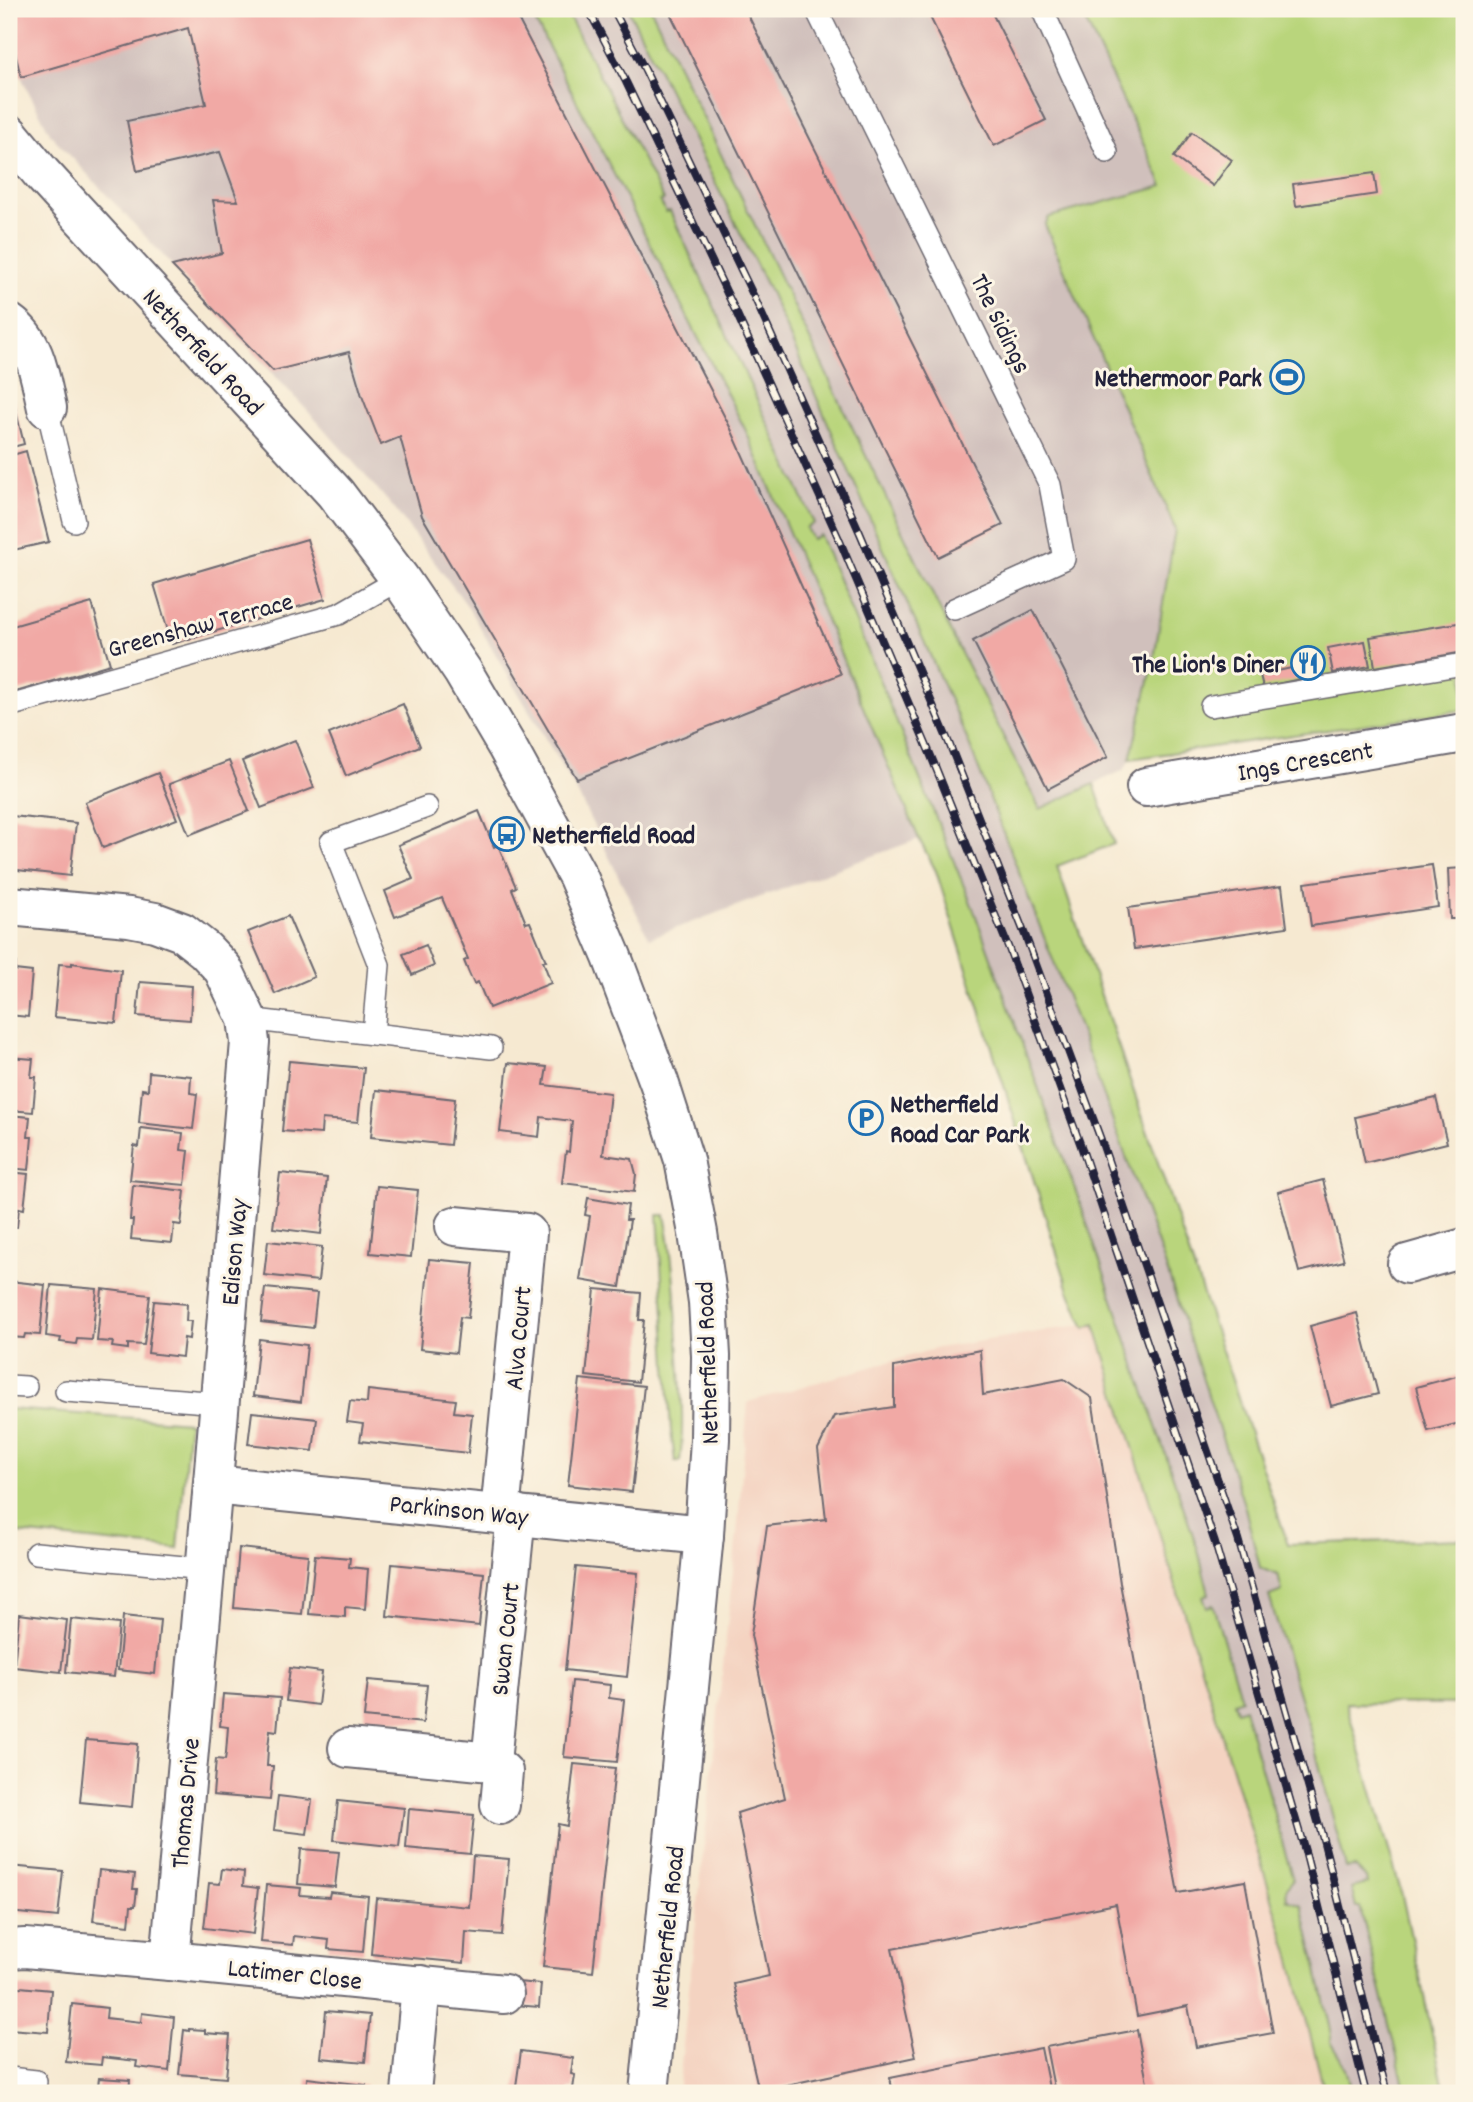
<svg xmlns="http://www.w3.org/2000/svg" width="1473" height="2102" viewBox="0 0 1473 2102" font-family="Dekko,sans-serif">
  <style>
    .built { fill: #f4d3c1 }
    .industrial { fill: #d0c0bc }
    .green { fill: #b9d57c; stroke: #6e7c5c; stroke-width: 2 }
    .building { fill: #f1a9a5 }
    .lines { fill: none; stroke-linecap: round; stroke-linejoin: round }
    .service-casing { stroke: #6c6870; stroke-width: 24 }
    .minor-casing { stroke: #6c6870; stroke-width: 42 }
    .service { stroke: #fff; stroke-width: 21 }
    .minor { stroke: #fff; stroke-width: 38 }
    .rail-casing { stroke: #22223b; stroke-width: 8 }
    .rail { stroke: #fcf5e5; stroke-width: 5; stroke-dasharray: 16; stroke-linecap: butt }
    .labels { text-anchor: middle; stroke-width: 6; stroke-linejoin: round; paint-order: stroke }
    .street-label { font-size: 26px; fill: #22223b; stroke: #fcf5e5 }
    .poi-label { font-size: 26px; font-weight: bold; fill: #22223b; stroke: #fcf5e5; text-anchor: end }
  </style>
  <rect width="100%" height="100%" fill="#fcf5e5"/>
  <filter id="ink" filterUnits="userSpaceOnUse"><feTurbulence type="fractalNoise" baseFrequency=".0143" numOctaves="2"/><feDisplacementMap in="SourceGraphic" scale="14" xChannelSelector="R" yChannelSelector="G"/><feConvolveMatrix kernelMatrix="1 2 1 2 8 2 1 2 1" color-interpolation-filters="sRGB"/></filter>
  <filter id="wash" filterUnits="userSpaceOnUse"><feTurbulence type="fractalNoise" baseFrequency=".00686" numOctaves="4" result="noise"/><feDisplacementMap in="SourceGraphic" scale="28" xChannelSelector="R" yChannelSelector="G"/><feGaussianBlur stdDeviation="1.57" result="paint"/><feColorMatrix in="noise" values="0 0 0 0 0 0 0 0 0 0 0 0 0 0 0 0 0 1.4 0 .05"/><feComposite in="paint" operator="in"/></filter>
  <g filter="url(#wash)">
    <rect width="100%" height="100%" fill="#f6e9d1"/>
    <path class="built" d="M1094,1323L1291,1960L1325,2093H678L738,1523L748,1402L938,1348Z"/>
    <g class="industrial">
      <path d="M9,9H529L746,431L919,839L649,938L577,792L466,604L393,507L317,421L51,135L21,77L9,30Z"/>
      <path d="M565,9H628L771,294L967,739L1075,1017L1164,1261L1245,1508L1260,1568L1278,1575L1282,1591L1269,1597L1311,1734L1346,1867H1355L1366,1878L1367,1884L1351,1888L1360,1907L1406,2093H1352L1346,2068L1330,2041L1331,2030L1287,1900L1286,1889L1293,1879L1244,1708L1237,1711L1234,1702L1241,1699L1213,1605L1207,1607L1203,1596L1208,1594L1198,1550L1079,1200L973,908L820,535L812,539L805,528L814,524L669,211L666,212L660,201L664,199Z"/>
      <path d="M651,9H1080L1164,186L1049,217L1045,225L1175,529L1153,665L1130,759L1124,770L1040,809L957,645Z"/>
    </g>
    <g class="green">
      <path d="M529,9H565L664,200L660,201L666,212L670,211L814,523L806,528L812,539L820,535L973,908L1079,1200L1198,1550L1209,1594L1203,1596L1207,1607L1213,1605L1241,1699L1234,1702L1237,1711L1244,1708L1293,1880L1286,1889L1287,1900L1302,1905L1331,2030L1330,2042L1346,2068L1352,2093H1325L1291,1960L1095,1324L1085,1328L1069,1291L936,871L919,839L746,431Z"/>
      <path d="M628,9H651L957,645L1040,809L1094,784L1114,844L1057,866L1288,1544L1464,1539V1704L1346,1703L1402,1895L1445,2093H1406L1360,1907H1356L1351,1888L1367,1884L1366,1878L1355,1867L1346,1868L1311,1734L1269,1596L1282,1591L1278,1575L1260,1568L1245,1508L1164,1261L1075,1017L967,739L771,294Z"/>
      <path d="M1080,9H1464V710L1130,759L1153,665L1175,529L1045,225L1049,217L1163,186Z"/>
      <path d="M658,1215H665C673,1255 675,1297 678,1338C680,1379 685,1420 680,1461H675L671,1431Z"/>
      <path d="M9,1409L189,1422L178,1549L9,1532Z"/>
    </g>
    <g id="blocks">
      <g class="building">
        <path d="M9,9H513L731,429L841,674L577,779L422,516L400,437L381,445L362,396L349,352L273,371L172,266L222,253L213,200L238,201L220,152L137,171L127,121L206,104L188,28L21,77L9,28Z"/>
        <path d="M668,9H745L1003,525L938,557Z"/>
        <path d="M926,9H990L1046,120L994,146Z"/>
        <path d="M1192,132L1232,160L1213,186L1174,157Z"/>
        <path d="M1374,173L1377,194L1296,206L1293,184Z"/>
        <path d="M10,387L24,444L9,448V388Z"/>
        <path d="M26,451L49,542L9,551V456Z"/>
        <path d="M307,539L325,599L172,644L154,584Z"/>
        <path d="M92,603L110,664L9,694V627Z"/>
        <path d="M1033,610L1108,757L1048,789L973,641Z"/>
        <path d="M1464,622V652L1375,667L1370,637Z"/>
        <path d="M1365,641L1370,666L1333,673L1328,648Z"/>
        <path d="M1319,653L1323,674L1263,687L1260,675L1296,667L1295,658Z"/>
        <path d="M403,704L420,746L346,776L329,734Z"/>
        <path d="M295,740L314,788L261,808L242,761Z"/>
        <path d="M229,761L249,811L189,835L169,784Z"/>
        <path d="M158,773L177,819L103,848L85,802Z"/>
        <path d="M479,811L494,847L498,845L516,887L512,889L526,923L530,922L546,961H543L551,983L489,1008L478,982L474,984L469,973L464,961L468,959L442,898L395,917L385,891L413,879L398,845Z"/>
        <path d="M12,816L76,823L70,876L9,869Z"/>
        <path d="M1432,865L1438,907L1311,926L1305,883Z"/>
        <path d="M1464,868V919H1450L1448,869Z"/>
        <path d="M1282,886L1287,927L1134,949L1128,908Z"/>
        <path d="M288,916L314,977L275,994L248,932Z"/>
        <path d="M426,945L434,966L412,975L403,954Z"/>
        <path d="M9,961L16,962L15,970L32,972L28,1017L9,1015Z"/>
        <path d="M72,963L121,970L116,1023L54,1017L59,964L72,965Z"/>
        <path d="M140,982L192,986L190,1020L137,1016Z"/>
        <path d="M9,1057L33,1059L31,1077H36L33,1112L9,1110Z"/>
        <path d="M289,1061L364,1068L358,1122L322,1119L321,1134L282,1131Z"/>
        <path d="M508,1063L547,1067L544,1085L610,1093L603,1155L632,1159L636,1174L634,1192L562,1183L566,1151L569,1152L572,1121L541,1117L539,1137L500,1132Z"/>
        <path d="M149,1072L191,1076L190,1093L197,1094L193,1129L139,1123L142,1089L148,1090Z"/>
        <path d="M376,1090L455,1099L450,1145L371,1137Z"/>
        <path d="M1436,1098L1447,1143L1365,1163L1355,1117Z"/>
        <path d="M9,1115L30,1117L28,1137H32L29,1170L9,1168Z"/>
        <path d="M141,1128L183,1133L181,1150L189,1151L185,1185L130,1180L134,1146L139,1147Z"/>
        <path d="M9,1172L28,1174L24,1209L19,1208L17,1227H9Z"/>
        <path d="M280,1173L327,1178L321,1234L273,1228Z"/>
        <path d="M1323,1180L1344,1261L1299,1272L1278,1192Z"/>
        <path d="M133,1185L185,1191L181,1225L174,1224L172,1243L131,1239L133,1220H130Z"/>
        <path d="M377,1186L418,1190L411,1257L370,1253Z"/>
        <path d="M588,1198L628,1205L626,1220H630L620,1287L580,1280L590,1216L585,1215Z"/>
        <path d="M268,1241L322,1247L318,1281L264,1275Z"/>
        <path d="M429,1259L474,1263L468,1318L460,1317L456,1353L420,1349Z"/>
        <path d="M9,1281L45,1285L40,1335L25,1334L24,1338L9,1337Z"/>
        <path d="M51,1285L97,1289L92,1340L77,1339L76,1344L60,1342L61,1338L46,1336Z"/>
        <path d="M265,1288L317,1293L313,1328L261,1322Z"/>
        <path d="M102,1289L150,1295L144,1345L128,1344V1349L112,1347L113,1342L97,1341Z"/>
        <path d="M595,1289L641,1293L639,1320H644L638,1382L586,1376Z"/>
        <path d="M154,1301L187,1304L186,1321H191L189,1339L184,1338L182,1357L148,1353Z"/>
        <path d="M1357,1313L1378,1394L1331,1406L1310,1326Z"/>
        <path d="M259,1339L307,1345L301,1402L253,1396Z"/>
        <path d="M980,1350L983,1395L1064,1379L1092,1398L1120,1583L1178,1893L1245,1881L1273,2033L1196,2047L1188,2006L1137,2016L1116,1904L892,1949L916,2057L759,2091L734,1984L769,1976L737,1813L785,1798L751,1635L767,1526L826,1519L818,1449L834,1416L894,1407V1367Z"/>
        <path d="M1464,1374V1422L1428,1431L1416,1387Z"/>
        <path d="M580,1379L644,1386L632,1492L568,1485Z"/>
        <path d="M368,1390L456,1400L454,1412L472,1414L468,1453L360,1441L363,1424L347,1422L350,1401L367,1403Z"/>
        <path d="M252,1412L317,1419L313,1451L248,1444Z"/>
        <path d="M239,1548L308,1555L302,1614L234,1608Z"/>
        <path d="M315,1555L350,1558L349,1567L368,1569L365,1609L345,1607V1617L309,1614Z"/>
        <path d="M392,1564L484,1573L479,1626L387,1616Z"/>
        <path d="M576,1567L638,1573L627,1677L565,1670Z"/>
        <path d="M19,1614L67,1620L61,1672L14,1667Z"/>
        <path d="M9,1615H15L11,1657H9Z"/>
        <path d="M123,1616L160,1620L155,1674L118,1670Z"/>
        <path d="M71,1619L119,1624L114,1677L66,1672Z"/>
        <path d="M290,1668L322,1672L318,1705L286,1701Z"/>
        <path d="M368,1680L427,1685L423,1723L364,1717Z"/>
        <path d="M572,1681L610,1685L609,1698L624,1700L617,1762L564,1757Z"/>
        <path d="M223,1694L280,1698L277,1731L270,1730L268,1748L267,1766H273L270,1800L213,1795L216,1759L225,1760L226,1753L228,1727L220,1726Z"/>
        <path d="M86,1740L138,1744L132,1807L80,1802Z"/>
        <path d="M574,1764L615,1768L593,1972L543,1967L558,1824L567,1826Z"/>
        <path d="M278,1796L312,1800L307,1834L274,1830Z"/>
        <path d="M338,1801L404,1808L399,1847L334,1840Z"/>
        <path d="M409,1809L474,1815L470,1854L406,1848Z"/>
        <path d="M301,1849L339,1852L335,1887L298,1884Z"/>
        <path d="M473,1856L509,1859L502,1935L466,1932L464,1963L371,1954L376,1898L469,1907Z"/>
        <path d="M9,1866L63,1871L58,1917L9,1912Z"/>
        <path d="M222,1869L244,1872L243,1886L258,1888L253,1934L204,1928L209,1883L220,1884Z"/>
        <path d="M99,1870L135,1874L133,1889H137L135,1906H131L129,1925L93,1921Z"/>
        <path d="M266,1885L301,1888L300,1895L329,1897L330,1892L368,1896L363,1952L328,1949L329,1940L294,1936L293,1945L261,1942Z"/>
        <path d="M517,1982L541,1984L539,2007L515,2005Z"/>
        <path d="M9,1986L51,1990L48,2032L9,2029Z"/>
        <path d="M72,2004L107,2008L106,2018L141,2022L142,2013L174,2017L169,2071L136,2067L137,2061L102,2057L101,2065L66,2062Z"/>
        <path d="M326,2011L370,2015L365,2062L321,2058Z"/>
        <path d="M189,2029L205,2030V2033L230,2035L226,2078L179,2074L184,2030L189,2031Z"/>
        <path d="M1137,2030L1149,2093H1055L1046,2047Z"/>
        <path d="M1041,2048L1050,2093H893L890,2078Z"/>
        <path d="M521,2051L573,2058L571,2074L575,2075L573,2089H569L568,2093H515Z"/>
        <path d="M99,2078L130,2080L129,2093H97Z"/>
        <path d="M307,2078L366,2085L365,2093H306Z"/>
      </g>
    </g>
  </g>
  <g filter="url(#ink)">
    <use href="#blocks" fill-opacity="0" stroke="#6c6870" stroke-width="2"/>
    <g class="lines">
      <g class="service-casing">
        <g id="service">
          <path d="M816,9L1050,485L1064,559L954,609"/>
          <path d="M1042,9L1107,152"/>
          <path d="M47,408L74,521"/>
          <path d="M9,706L339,614L400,579"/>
          <path d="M1211,706L1464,664"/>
          <path d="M247,1019L491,1048"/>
          <path d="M373,1034L379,965L331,842L427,807"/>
          <path d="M9,1386L26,1387"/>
          <path d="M66,1391L220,1403"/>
          <path d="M36,1553L205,1569"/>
          <path d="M9,2078L36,2081L35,2093"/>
        </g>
      </g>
      <g class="minor-casing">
        <g id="minor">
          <path d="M9,134L42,174L335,493L400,579L463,672L506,745L578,877L612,957L659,1082L684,1160L698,1233L708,1302L711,1356L710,1439L704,1535L649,2093"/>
          <path d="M9,323C36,342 40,377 47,408"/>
          <path d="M1146,787L1464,733"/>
          <path d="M9,906L129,917L155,922L182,932L205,950L223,969L247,1019L250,1042L212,1494L170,1961L25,1948L9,1949"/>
          <path d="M455,1226L527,1233L500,1514"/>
          <path d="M1407,1264L1464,1248"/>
          <path d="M213,1485L704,1535"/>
          <path d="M348,1748L491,1762L503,1772L500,1805"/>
          <path d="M491,1762L516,1515"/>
          <path d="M170,1961L504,1994"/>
          <path d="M411,2093L421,1985"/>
        </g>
      </g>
      <use href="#service" class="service"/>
      <use href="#minor" class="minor"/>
      <g class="rail-casing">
        <g id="rail">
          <path d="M588,9L626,82L736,312L839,539L931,756L1009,949L1081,1146L1215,1543L1305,1851L1366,2093"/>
          <path d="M613,9L645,70L756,301L860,533L949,743L1027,940L1101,1140L1238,1539L1324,1843L1387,2093"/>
        </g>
      </g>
      <use href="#rail" class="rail"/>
    </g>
  </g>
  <defs>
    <g id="stadium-ring" transform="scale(1.75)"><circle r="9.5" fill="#fcf5e5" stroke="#1f6fb2" stroke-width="1.5"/><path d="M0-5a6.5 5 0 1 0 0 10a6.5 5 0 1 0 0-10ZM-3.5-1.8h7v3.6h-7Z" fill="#1f6fb2"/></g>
    <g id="restaurant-ring" transform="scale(1.75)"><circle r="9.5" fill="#fcf5e5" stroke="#1f6fb2" stroke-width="1.5"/><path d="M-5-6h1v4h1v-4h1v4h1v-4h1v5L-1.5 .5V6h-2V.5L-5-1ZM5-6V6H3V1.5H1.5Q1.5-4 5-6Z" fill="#1f6fb2"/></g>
    <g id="bus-ring" transform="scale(1.75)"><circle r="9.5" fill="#fcf5e5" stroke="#1f6fb2" stroke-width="1.5"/><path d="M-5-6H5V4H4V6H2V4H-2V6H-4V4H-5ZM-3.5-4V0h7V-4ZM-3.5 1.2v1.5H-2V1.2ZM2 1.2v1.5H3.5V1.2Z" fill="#1f6fb2"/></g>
    <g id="parking-ring" transform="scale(1.75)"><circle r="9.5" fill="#fcf5e5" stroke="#1f6fb2" stroke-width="1.5"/><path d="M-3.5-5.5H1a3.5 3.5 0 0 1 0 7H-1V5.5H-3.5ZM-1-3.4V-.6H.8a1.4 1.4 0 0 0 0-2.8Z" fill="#1f6fb2"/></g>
  </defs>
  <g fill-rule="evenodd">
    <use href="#stadium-ring" x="1287" y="377"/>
    <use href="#restaurant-ring" x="1308" y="663"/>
    <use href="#bus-ring" x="507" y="834"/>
    <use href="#parking-ring" x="866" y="1118"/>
  </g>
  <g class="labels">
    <g class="street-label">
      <text transform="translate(1002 323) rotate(64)" y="9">The Sidings</text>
      <text transform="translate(204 351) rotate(47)" y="9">Netherfield Road</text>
      <text transform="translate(200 624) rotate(-15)" y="9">Greenshaw Terrace</text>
      <text transform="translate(1305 760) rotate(-10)" y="9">Ings Crescent</text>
      <text transform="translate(233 1252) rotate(-85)" y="9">Edison Way</text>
      <text transform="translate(517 1338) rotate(-85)" y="9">Alva Court</text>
      <text transform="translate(706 1363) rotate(-92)" y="9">Netherfield Road</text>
      <text transform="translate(459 1509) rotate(6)" y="9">Parkinson Way</text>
      <text transform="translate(504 1639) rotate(-84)" y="9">Swan Court</text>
      <text transform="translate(184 1803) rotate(-85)" y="9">Thomas Drive</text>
      <text transform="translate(666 1927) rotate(-84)" y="9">Netherfield Road</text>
      <text transform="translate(295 1973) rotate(6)" y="9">Latimer Close</text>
    </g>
    <g class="poi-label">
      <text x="1262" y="386">Nethermoor Park</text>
      <text x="1284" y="672">The Lion's Diner</text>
      <text x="532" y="843" text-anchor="start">Netherfield Road</text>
      <text x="890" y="1112" text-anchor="start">Netherfield<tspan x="890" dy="30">Road Car Park</tspan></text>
    </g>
  </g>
  <rect width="1473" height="2102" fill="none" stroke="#fcf5e5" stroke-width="35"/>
</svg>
